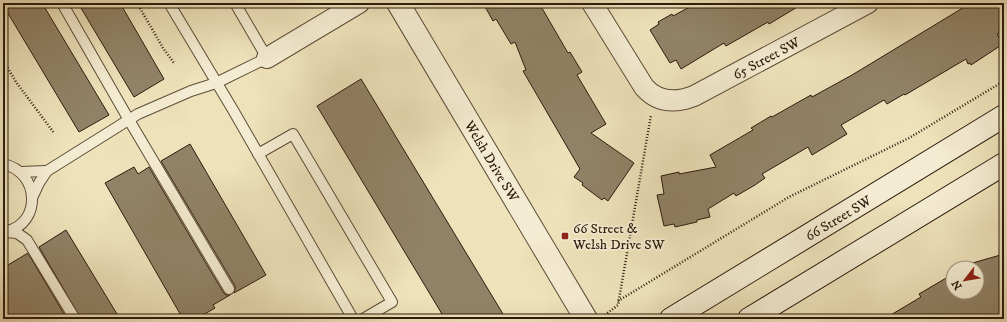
<svg xmlns="http://www.w3.org/2000/svg" width="1007" height="322" viewBox="0 0 1007 322" font-family="'IM FELL DW Pica',serif">
  <style>
    .building { fill: #918267; stroke: #2c1b0d }
    .lines { fill: none; stroke-linecap: round; stroke-linejoin: round }
    .service-casing { stroke: #5c4d38; stroke-width: 12 }
    .minor-casing { stroke: #5c4d38; stroke-width: 22 }
    .tertiary-casing { stroke: #5c4d38; stroke-width: 24 }
    .secondary-casing { stroke: #2c1b0d; stroke-width: 24 }
    .path { stroke: #2c1b0d; stroke-width: 2.5; stroke-dasharray: 1 2; stroke-linecap: butt }
    .service { stroke: #f4ecd2; stroke-width: 10 }
    .minor { stroke: #f4ecd2; stroke-width: 20 }
    .tertiary { stroke: #f4ecd2; stroke-width: 22 }
    .secondary { stroke: #f4ecd2; stroke-width: 22 }
    .poi-dot { fill: #8f2418; stroke: #f4ecd2; stroke-width: 1.5 }
    .labels { text-anchor: middle; stroke-width: 3.5; stroke-linejoin: round; paint-order: stroke }
    .street-label { font-size: 14px; fill: #2c1b0d; stroke: #f4ecd2 }
    .poi-label { font-size: 14px; fill: #2c1b0d; stroke: #f4ecd2; text-anchor: start }
  </style>
  <rect width="100%" height="100%" fill="#eee2ba"/>
  <filter id="stains"><feTurbulence type="fractalNoise" baseFrequency=".005" numOctaves="4"/><feColorMatrix values="0 0 0 0 .2 0 0 0 0 .09 0 0 0 0 .02 0 0 0 .5 -.17"/></filter>
  <radialGradient id="worn" r=".72"><stop offset=".6" stop-color="#630" stop-opacity="0"/><stop offset="1" stop-color="#630" stop-opacity=".3"/></radialGradient>
  <g class="building">
    <path d="M3,3H42L109,115L79,132L3,5Z"/>
    <path d="M78,3H120L164,79L134,97Z"/>
    <path d="M483,3H539L568,53L570,52L582,72L577,75L606,124L591,133L634,163L608,201L604,198L602,200L582,185L583,183L574,177L580,169L523,71L526,70L515,42L511,44L496,19L493,21Z"/>
    <path d="M697,3H804L769,24L768,22L726,46L724,43L681,69L676,60L670,63L650,30L659,24L658,22L672,14L673,16Z"/>
    <path d="M971,3H1004V30L997,34L1003,44L971,65L970,63L968,64L966,59L905,95L904,94L887,104L884,100L841,125L847,134L812,155L808,147L762,174L765,178L755,185L736,196L734,193L708,209L710,217L697,220V222L675,227L674,224L664,226L657,195L664,194L661,176L679,172V174L716,167L710,155L753,130L751,128L771,116L772,117L811,95L812,97L852,75Z"/>
    <path d="M361,79L506,319H445L317,106Z"/>
    <path d="M190,144L266,275L234,293L235,289V286L161,161Z"/>
    <path d="M134,167L138,174L149,167L223,292L226,295H230L213,305L215,308L196,319H183L105,183Z"/>
    <path d="M66,230L120,319H81L39,247Z"/>
    <path d="M28,253L67,319H8L3,310V268Z"/>
    <path d="M1004,254V314L988,319H884L921,297L919,294L953,274V292H977V268H962L969,264Z"/>
  </g>
  <g class="lines">
    <g class="service-casing">
      <g id="service">
        <path d="M62,3L129,120L229,289"/>
        <path d="M169,3L233,110L353,319"/>
        <path d="M258,154L293,134L392,302L363,319"/>
        <path d="M3,164C41,172 41,224 7,231"/>
        <path d="M20,172L47,171"/>
        <path d="M32,198L39,183L47,171L138,114L191,91L216,83L267,58L235,3"/>
        <path d="M5,232L17,233L27,240L75,319"/>
      </g>
    </g>
    <g class="minor-casing">
      <g id="minor">
        <path d="M592,3L644,87C658,103 676,103 694,96L868,3"/>
        <path d="M267,58L359,3"/>
      </g>
    </g>
    <g class="tertiary-casing">
      <path id="tertiary" d="M398,3L586,319"/>
    </g>
    <g class="secondary-casing">
      <g id="secondary">
        <path d="M671,319L1004,116"/>
        <path d="M749,319L1004,164"/>
      </g>
    </g>
    <g class="path">
      <path d="M137,3L163,48L174,63"/>
      <path d="M3,60L16,82L54,133"/>
      <path d="M618,301L789,197L909,138L1004,81"/>
      <path d="M605,315L618,305L651,115"/>
    </g>
    <use href="#service" class="service"/>
    <use href="#minor" class="minor"/>
    <use href="#tertiary" class="tertiary"/>
    <use href="#secondary" class="secondary"/>
  </g>
  <rect class="poi-dot" x="561" y="232" width="8" height="8" rx="2"/>
  <g class="labels">
    <g class="street-label">
      <text transform="translate(766 58) rotate(-28)" y="5">65 Street SW</text>
      <text transform="translate(492 161) rotate(59)" y="5">Welsh Drive SW</text>
      <text transform="translate(838 218) rotate(-31)" y="5">66 Street SW</text>
    </g>
    <g class="poi-label">
      <text x="573" y="233">66 Street &amp;<tspan x="573" dy="16">Welsh Drive SW</tspan></text>
    </g>
  </g>
  <rect width="1007" height="322" fill="none" stroke="#eee2ba" stroke-width="16"/>
  <rect x="4" y="4" width="999" height="314" fill="none" stroke="#2c1b0d" stroke-width="2"/>
  <rect x="8" y="8" width="991" height="306" fill="none" stroke="#2c1b0d"/>
  <g transform="translate(965 280) rotate(239)"><circle r="19" fill="#f4ecd2" stroke="#a49883"/>
  <path d="M0-3L7 15L0 10L-7 15Z" fill="#8f2418"/>
  <text y="-6" font-size="11" font-weight="bold" text-anchor="middle" fill="#2c1b0d">N</text>
  </g>
  <rect width="100%" height="100%" filter="url(#stains)"/>
  <rect width="100%" height="100%" fill="url(#worn)"/>
</svg>
